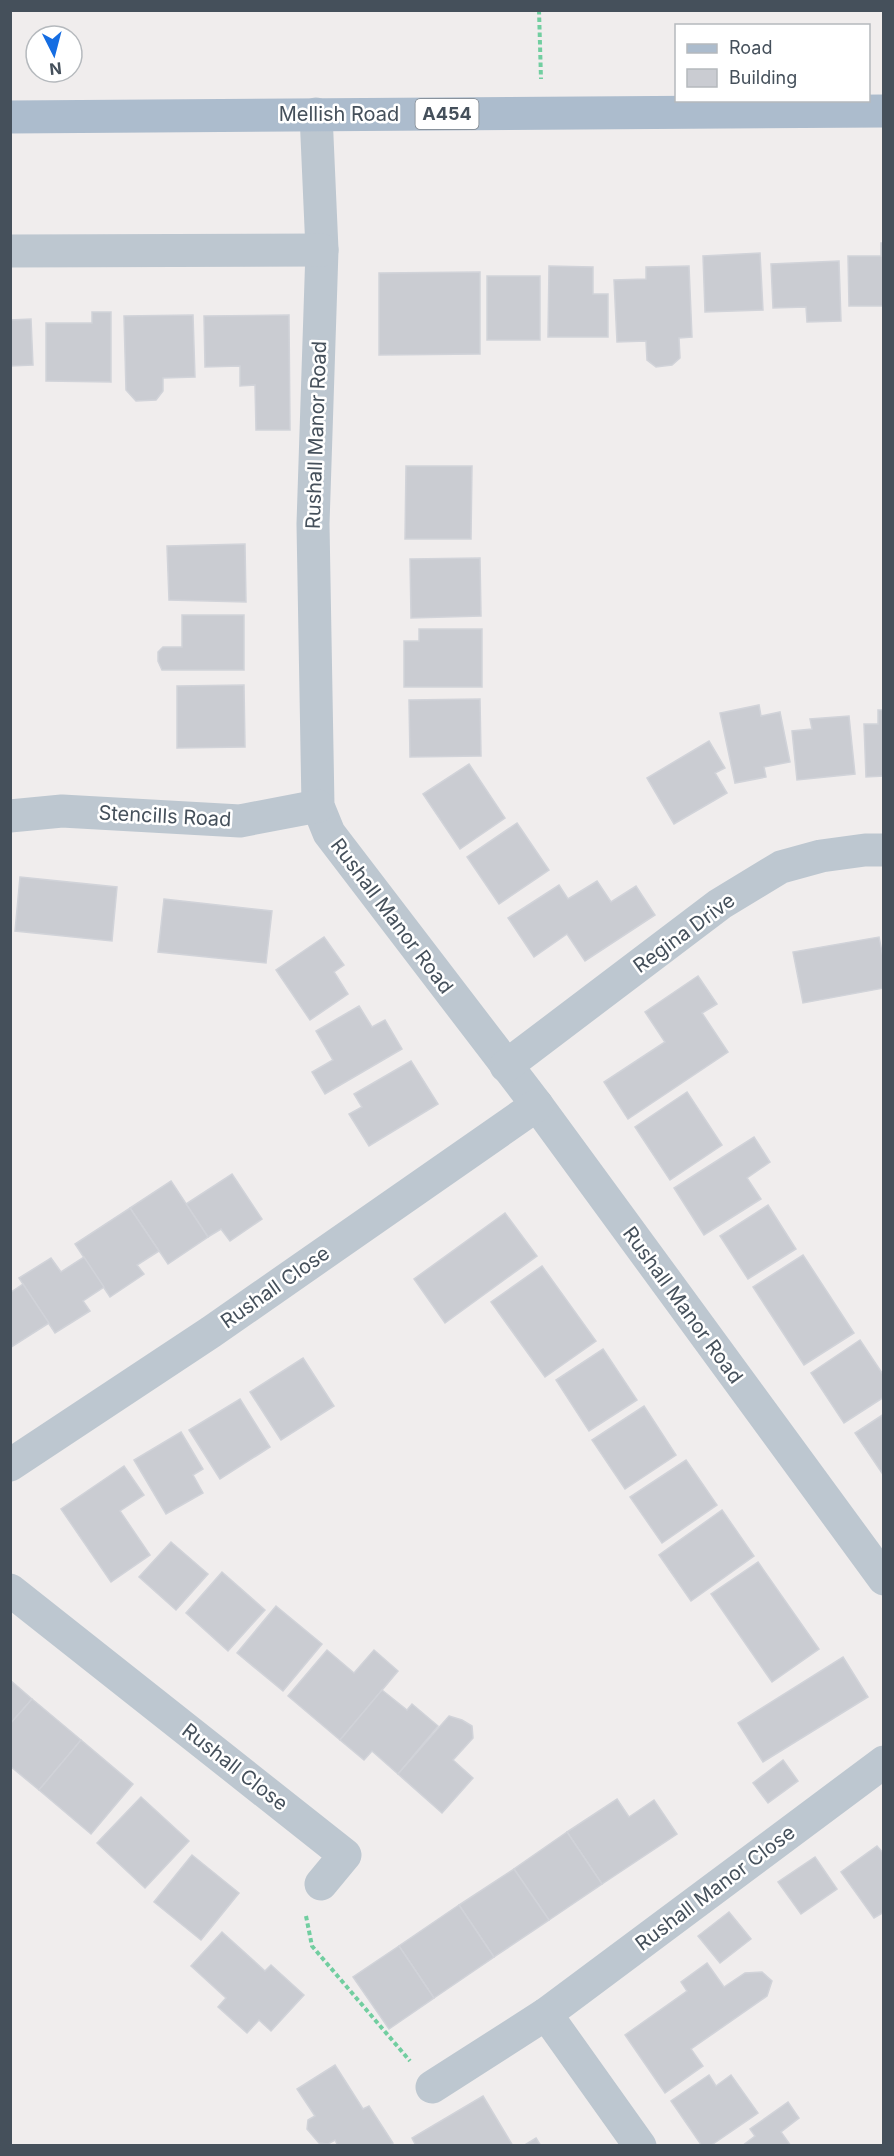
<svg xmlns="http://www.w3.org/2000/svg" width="894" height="2156" viewBox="0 0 894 2156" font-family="Inter,sans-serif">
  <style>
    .building { fill: #caccd2; stroke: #d1d3d9; stroke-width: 1.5 }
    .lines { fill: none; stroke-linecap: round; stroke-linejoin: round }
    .path { stroke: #71cea0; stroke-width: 4; stroke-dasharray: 4.5 3; stroke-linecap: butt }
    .street { stroke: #bdc7d0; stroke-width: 33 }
    .primary { stroke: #acbccd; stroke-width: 33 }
    .labels { text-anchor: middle; stroke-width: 5; stroke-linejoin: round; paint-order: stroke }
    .shield { fill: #fff; stroke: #7d848c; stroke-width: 1.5 }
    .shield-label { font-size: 18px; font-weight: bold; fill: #45505b }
    .street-label { font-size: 20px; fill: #45505b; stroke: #fff }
  </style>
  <rect width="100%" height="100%" fill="#f0eded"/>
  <g class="building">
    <path d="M881,243H884V306H849L848,256H881Z"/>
    <path d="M760,253L763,310L705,312L703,256Z"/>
    <path d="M839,261L841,321L807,322L806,307L773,308L771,264Z"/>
    <path d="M549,266L593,267V294H608V337H548Z"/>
    <path d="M689,266L692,337L679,338L680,358L672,365L656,367L647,360L646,341L617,342L614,280L646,279V267Z"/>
    <path d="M480,272V354L379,355V273Z"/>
    <rect x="487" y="276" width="53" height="64"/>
    <path d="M92,312H111V382L46,381V323H92Z"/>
    <path d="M193,315L195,377L163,378V391L156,400L136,401L126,390L124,316Z"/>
    <path d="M289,315L290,430H256L255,385L240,386V366L205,367L204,316Z"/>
    <path d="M31,319L33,365L10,366V320Z"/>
    <path d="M406,466H472L471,539H405Z"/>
    <path d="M245,544L246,602L169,600L167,546Z"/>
    <path d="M480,558L481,616L411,618L410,559Z"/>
    <path d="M182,615H244V670H162L158,661V652L163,647H182Z"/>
    <path d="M419,629H482V687H404V641H419Z"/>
    <path d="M244,685L245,747L177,748V686Z"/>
    <path d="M480,699L481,756L410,757L409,700Z"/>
    <path d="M759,705L761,716L780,712L790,762L764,767L766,777L735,783L720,713Z"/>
    <path d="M878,710H884V776L866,777L864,724H878Z"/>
    <path d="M849,716L855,774L797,780L792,731L812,729L810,719Z"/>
    <path d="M709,741L725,768L715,773L727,793L674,824L647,778Z"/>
    <path d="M469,764L505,818L460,849L423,794Z"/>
    <path d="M517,823L549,870L499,904L467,857Z"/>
    <path d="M20,877L117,887L112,941L15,931Z"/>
    <path d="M597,881L611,902L636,886L655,915L585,961L567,934L534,957L508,918L559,885L568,899Z"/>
    <path d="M164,899L272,911L266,963L158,952Z"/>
    <path d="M324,937L344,965L334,972L348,994L310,1020L276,970Z"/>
    <path d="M879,937L884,962V988L803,1003L793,952Z"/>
    <path d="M698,976L717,1004L702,1013L728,1052L628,1119L604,1082L665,1042L645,1012Z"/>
    <path d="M359,1006L372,1027L385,1020L402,1049L325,1094L312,1072L333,1060L316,1031Z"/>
    <path d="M411,1061L438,1104L369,1146L349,1114L362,1107L354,1094Z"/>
    <path d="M687,1092L722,1145L670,1180L635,1127Z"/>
    <path d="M754,1137L770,1162L747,1178L761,1199L704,1235L674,1188Z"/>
    <path d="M232,1174L262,1219L230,1241L221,1229L208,1237L186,1204Z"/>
    <path d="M171,1181L208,1237L168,1264L130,1208Z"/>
    <path d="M768,1205L796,1249L748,1279L720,1236Z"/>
    <path d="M130,1208L159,1251L137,1265L144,1274L110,1297L75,1244Z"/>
    <path d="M505,1213L537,1256L445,1323L414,1279Z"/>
    <path d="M803,1255L854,1333L804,1365L753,1287Z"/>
    <path d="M84,1257L104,1287L83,1301L90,1311L55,1333L19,1278L51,1258L61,1272Z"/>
    <path d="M542,1266L596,1341L545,1377L491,1302Z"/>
    <path d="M23,1284L49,1323L10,1348V1293Z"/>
    <path d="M860,1340L884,1376V1397L844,1423L811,1373Z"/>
    <path d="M603,1349L637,1400L589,1431L556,1380Z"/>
    <path d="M303,1358L334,1406L281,1440L250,1392Z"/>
    <path d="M240,1399L270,1447L220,1479L189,1430Z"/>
    <path d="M644,1406L676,1455L625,1489L592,1440Z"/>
    <path d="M884,1414V1476L855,1433Z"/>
    <path d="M181,1432L203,1469L193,1475L203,1493L166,1514L134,1460Z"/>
    <path d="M686,1460L717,1505L662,1543L630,1497Z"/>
    <path d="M124,1466L144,1495L120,1511L150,1555L111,1582L61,1509Z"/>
    <path d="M722,1510L754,1556L691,1601L659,1555Z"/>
    <path d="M171,1542L208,1574L176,1610L139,1577Z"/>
    <path d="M758,1562L819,1649L772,1682L711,1594Z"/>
    <path d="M222,1572L265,1610L228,1651L186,1613Z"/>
    <path d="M276,1606L322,1644L283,1691L237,1653Z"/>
    <path d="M327,1650L354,1673L374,1650L398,1671L340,1740L288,1696Z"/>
    <path d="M843,1657L868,1697L763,1762L738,1723Z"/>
    <path d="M10,1680L32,1699L10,1724Z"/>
    <path d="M382,1690L407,1710L412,1704L438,1726L398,1774L372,1751L364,1760L340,1740Z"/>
    <path d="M32,1699L81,1740L39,1790L10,1766V1724Z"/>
    <path d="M449,1716L462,1720L472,1726L473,1738L453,1760L473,1778L442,1813L398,1774Z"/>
    <path d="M81,1740L133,1784L91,1834L39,1790Z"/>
    <path d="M783,1760L798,1781L768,1803L753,1783Z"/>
    <path d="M141,1797L189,1841L145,1888L97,1843Z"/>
    <path d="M617,1799L629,1817L654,1800L677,1834L602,1884L567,1832Z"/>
    <path d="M567,1832L602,1884L549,1920L514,1869Z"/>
    <path d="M877,1846L884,1854V1912L874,1918L841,1872Z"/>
    <path d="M192,1855L239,1893L201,1940L154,1902Z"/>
    <path d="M815,1857L837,1889L801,1914L778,1882Z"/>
    <path d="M514,1869L549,1920L494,1957L459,1905Z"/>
    <path d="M459,1905L494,1957L434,1998L399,1946Z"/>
    <path d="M729,1912L751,1939L720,1963L698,1936Z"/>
    <path d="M222,1932L265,1971L271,1965L304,1995L271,2031L259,2020L247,2033L218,2007L226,1998L191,1966Z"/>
    <path d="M399,1946L434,1998L389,2029L353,1977Z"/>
    <path d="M707,1963L724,1987L745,1973L762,1972L772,1981L767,1996L691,2049L703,2066L665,2093L625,2035L687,1991L681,1982Z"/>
    <path d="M335,2065L363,2109L369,2106L393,2143L389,2146H338L335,2140L328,2144L319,2143L307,2129L308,2120L315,2116L297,2089Z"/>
    <path d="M709,2075L716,2086L731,2075L758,2113L710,2146H702L671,2101Z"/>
    <path d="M483,2096L513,2146H416L412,2138Z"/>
    <path d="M788,2102L799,2118L781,2132L791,2146H742L755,2136L750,2129Z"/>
    <path d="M536,2138L541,2146H523Z"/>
  </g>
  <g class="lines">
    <g class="path">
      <path d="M539,10L541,79"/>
      <path d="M306,1916L312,1946L410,2061"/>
    </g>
    <g class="street">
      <path d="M316,114L322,250L313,524L318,806L329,833L537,1105L884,1579"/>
      <path d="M10,251L322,250"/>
      <path d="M10,816L62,811L240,821L318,806"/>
      <path d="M506,1066L720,904L781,867L821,856L865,850H884"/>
      <path d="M10,1465L211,1332L537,1105"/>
      <path d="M10,1590L345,1855L321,1884"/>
      <path d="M546,2014L640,2146"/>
      <path d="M432,2087L546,2014L884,1762"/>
    </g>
    <path class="primary" d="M10,117L884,111"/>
  </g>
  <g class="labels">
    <rect class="shield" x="415.5" y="99" width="63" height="30" rx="4.5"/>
    <g class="shield-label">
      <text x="447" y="120">A454</text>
    </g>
    <g class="street-label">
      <text x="339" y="121">Mellish Road</text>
      <text transform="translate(316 435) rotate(-88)" y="7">Rushall Manor Road</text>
      <text transform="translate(165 816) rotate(3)" y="7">Stencills Road</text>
      <text transform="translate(392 916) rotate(53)" y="7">Rushall Manor Road</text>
      <text transform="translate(684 933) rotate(-36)" y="7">Regina Drive</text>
      <text transform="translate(275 1287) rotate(-35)" y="7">Rushall Close</text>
      <text transform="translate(683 1305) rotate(54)" y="7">Rushall Manor Road</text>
      <text transform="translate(235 1767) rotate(38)" y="7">Rushall Close</text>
      <text transform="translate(715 1888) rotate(-37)" y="7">Rushall Manor Close</text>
    </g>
  </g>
  <rect width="894" height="2156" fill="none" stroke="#45505b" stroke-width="24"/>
  <rect x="675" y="24" width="195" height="78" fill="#ffffff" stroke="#b5b9bd" stroke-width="1.5"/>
  <rect x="687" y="44" width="30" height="9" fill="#acbccd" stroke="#b5b9bd" stroke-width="1.5"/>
  <text x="729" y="54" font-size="18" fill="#45505b">Road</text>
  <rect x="687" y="69" width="30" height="18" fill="#caccd2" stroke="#b5b9bd" stroke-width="1.5"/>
  <text x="729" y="84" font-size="18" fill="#45505b">Building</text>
  <g transform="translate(54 54) rotate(174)"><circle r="28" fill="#ffffff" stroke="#b5b9bd" stroke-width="1.5"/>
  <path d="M0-4.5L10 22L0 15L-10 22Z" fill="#156de2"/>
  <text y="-9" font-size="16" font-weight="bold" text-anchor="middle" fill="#45505b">N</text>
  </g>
</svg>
